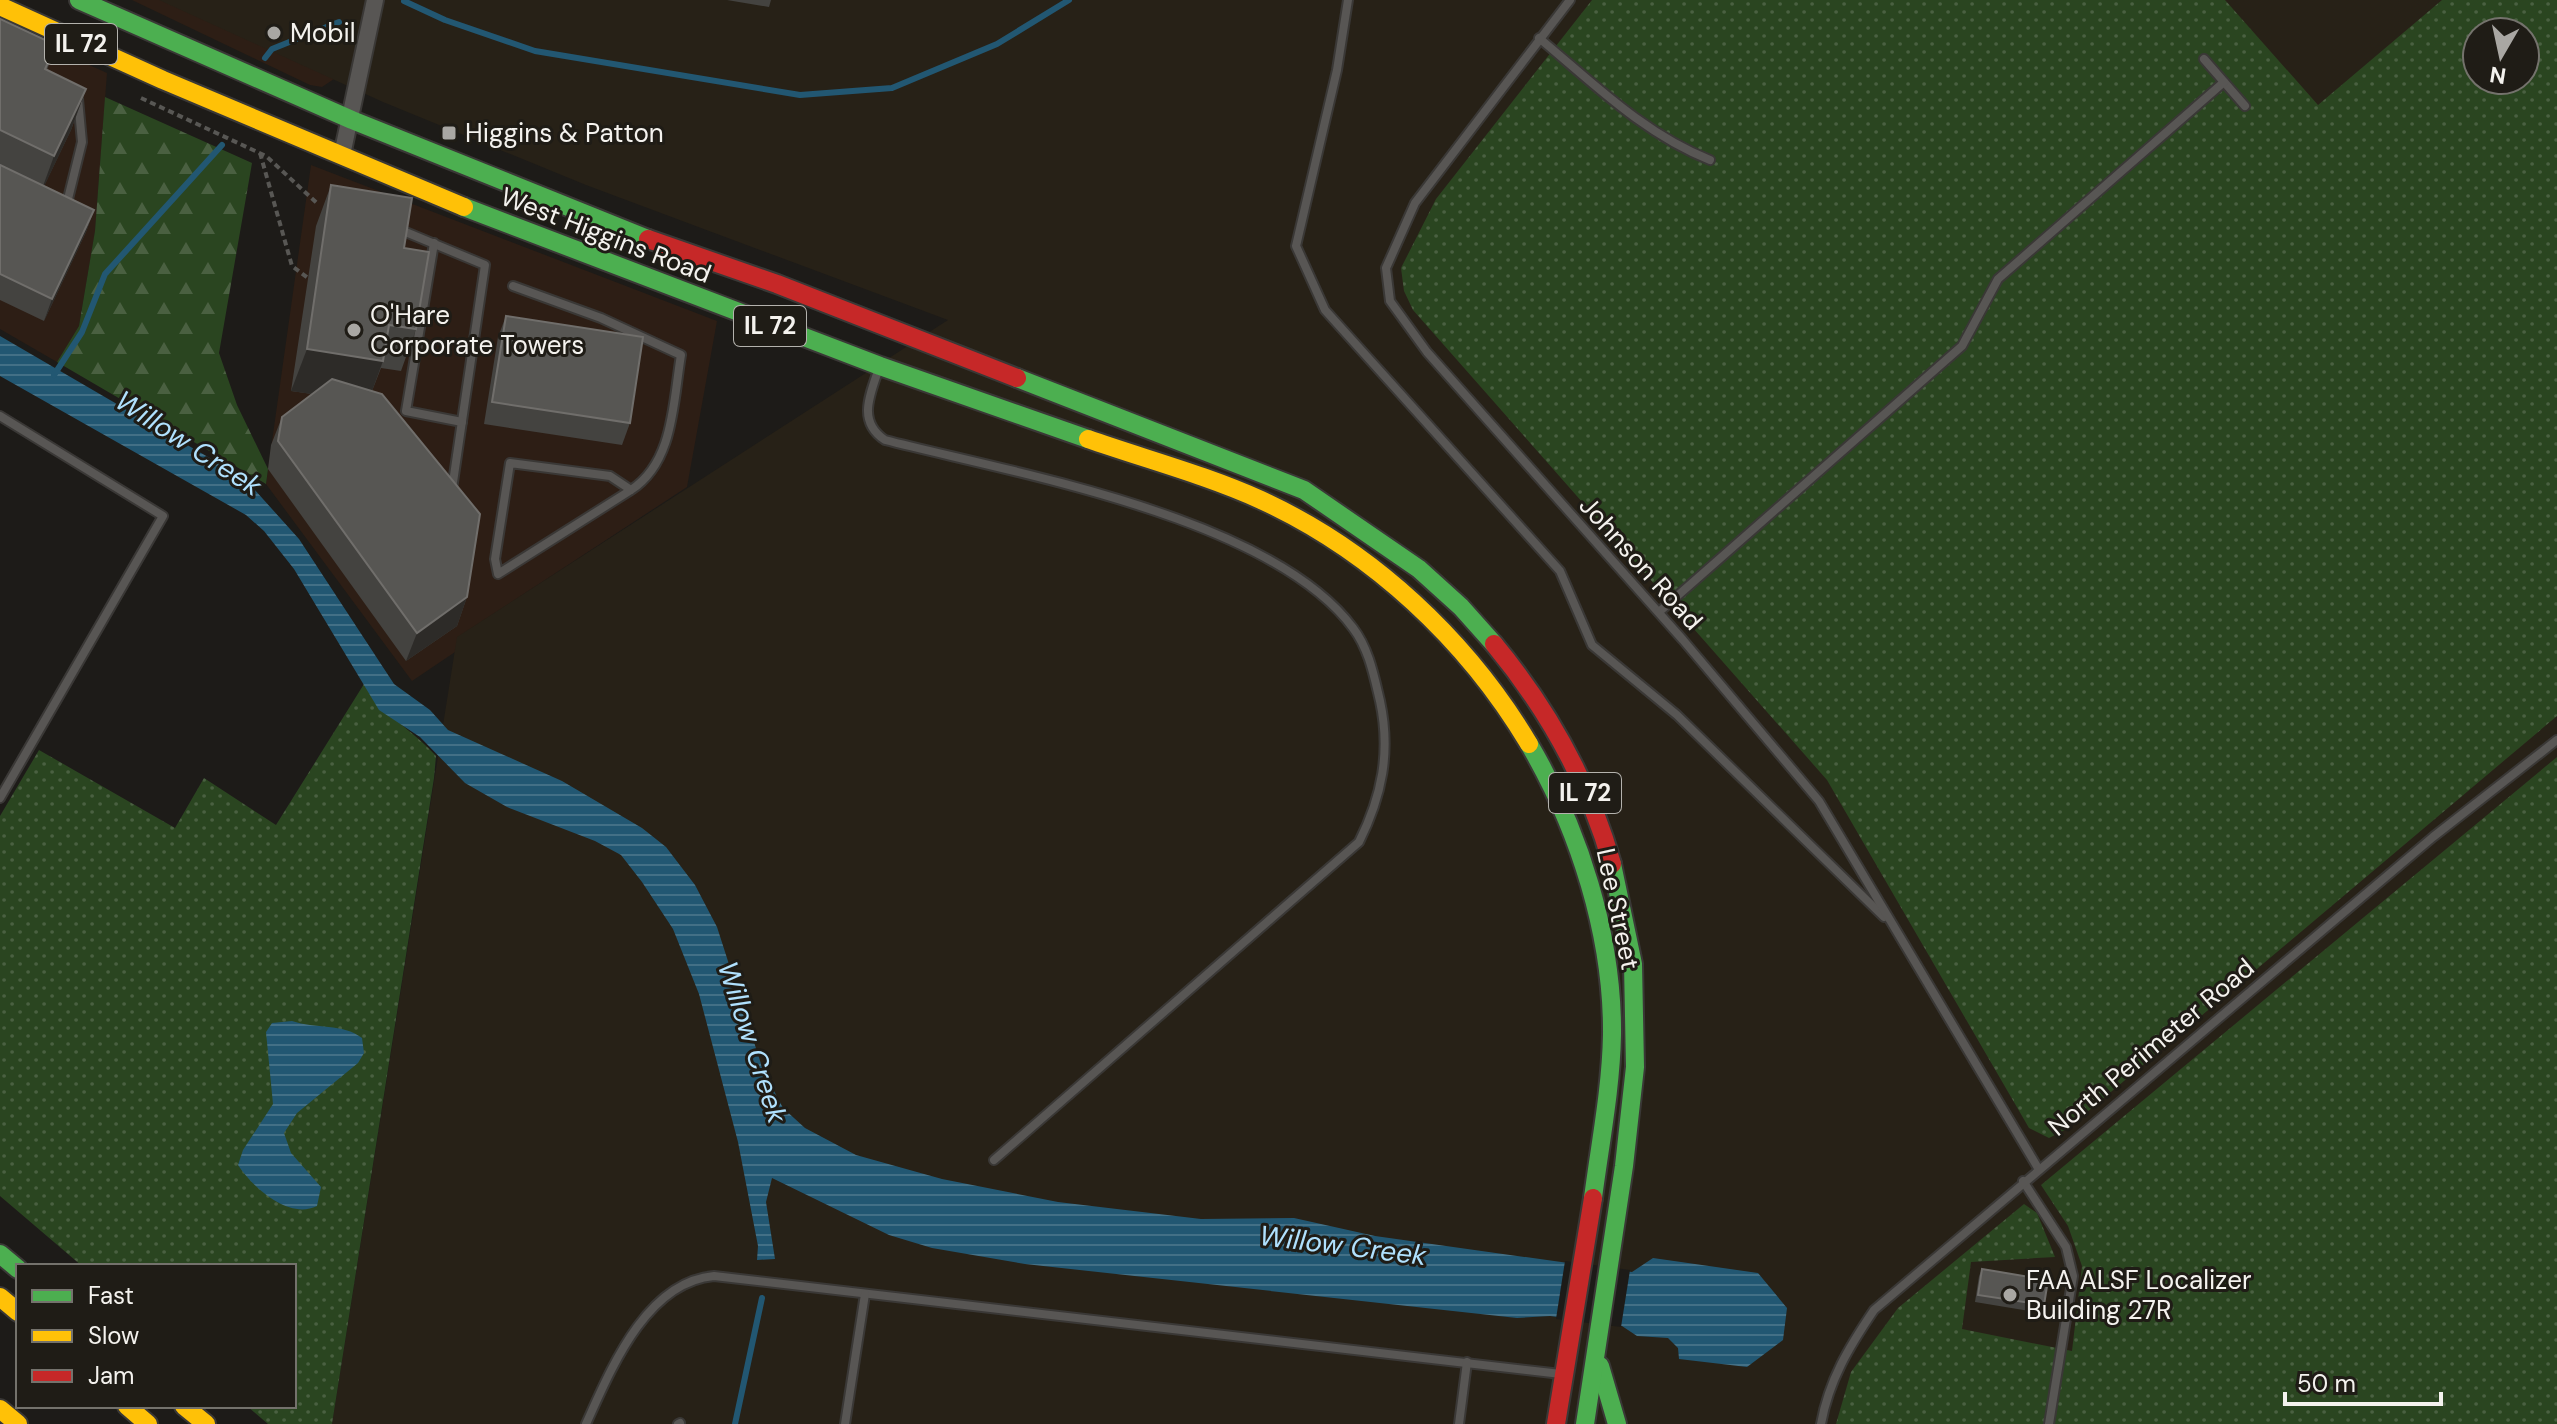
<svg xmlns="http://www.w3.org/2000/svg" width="2557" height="1424" viewBox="0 0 2557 1424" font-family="'DM Sans',sans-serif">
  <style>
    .commercial { fill: #2d1e15 }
    .built { fill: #272117; fill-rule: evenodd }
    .grass { fill: url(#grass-dots); fill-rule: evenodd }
    .forest { fill: url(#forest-firs) }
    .water { fill: url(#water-rules) }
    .pier { fill: #1d1b18 }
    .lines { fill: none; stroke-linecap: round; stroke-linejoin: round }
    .stream { stroke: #225772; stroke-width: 6 }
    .lane-casing { stroke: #3a3836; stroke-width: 12 }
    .street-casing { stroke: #3a3836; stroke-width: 20 }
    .fast-casing { stroke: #3a3836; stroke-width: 22 }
    .slow-casing { stroke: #3a3836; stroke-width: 22 }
    .jam-casing { stroke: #3a3836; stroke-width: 22 }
    .path { stroke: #585754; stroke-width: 4; stroke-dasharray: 6 4; stroke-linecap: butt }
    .lane { stroke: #585654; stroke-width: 8 }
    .street { stroke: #585654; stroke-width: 16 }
    .fast { stroke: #4caf50; stroke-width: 18 }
    .slow { stroke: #ffc107; stroke-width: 18 }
    .jam { stroke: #c62828; stroke-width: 18 }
    .wall { fill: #444340 }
    .shaded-wall { fill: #2d2b28 }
    .building { fill: #575653; stroke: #706e6b; stroke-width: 2 }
    .poi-dot { fill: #a9a7a3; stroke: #1f1c16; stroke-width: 3 }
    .labels { text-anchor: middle; stroke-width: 6; stroke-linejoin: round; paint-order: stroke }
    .shield { fill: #1f1c16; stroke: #b4b2ad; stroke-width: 2 }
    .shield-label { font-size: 24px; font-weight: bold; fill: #f4f2ee }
    .poi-label { font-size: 26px; fill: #f4f2ee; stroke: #1f1c16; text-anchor: start }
    .street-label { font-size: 26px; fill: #f4f2ee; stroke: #1f1c16 }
    .water-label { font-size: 28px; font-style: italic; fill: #b0e1fe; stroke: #1f1c16 }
  </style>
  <defs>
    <pattern id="grass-dots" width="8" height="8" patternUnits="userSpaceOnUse" patternTransform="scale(2)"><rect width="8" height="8" fill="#2a4520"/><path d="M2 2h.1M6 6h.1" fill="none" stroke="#4a6041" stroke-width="1.8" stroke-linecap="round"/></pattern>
    <pattern id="forest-firs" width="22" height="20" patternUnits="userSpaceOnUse" patternTransform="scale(2)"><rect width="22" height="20" fill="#2a4520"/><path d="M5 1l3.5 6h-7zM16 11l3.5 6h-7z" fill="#4a6041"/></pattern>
    <pattern id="water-rules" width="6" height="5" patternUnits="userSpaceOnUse" patternTransform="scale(2)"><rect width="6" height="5" fill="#225772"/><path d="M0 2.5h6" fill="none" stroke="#437086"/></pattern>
  </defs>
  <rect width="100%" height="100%" fill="#1d1b18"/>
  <g class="commercial">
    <path d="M132,0H352L337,77L322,87L310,85Z"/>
    <path d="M0,25L107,73L95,232L79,326L57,362L0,329Z"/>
    <path d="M311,165L717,321L687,487L458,637L455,652L412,681L266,484Z"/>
  </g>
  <path class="built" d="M159,0H2557V1424H332L457,637L948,320L586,185L383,102ZM2477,32H2525V80H2477Z"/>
  <g class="grass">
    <path d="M1592,0H2225L2318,105L2442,0H2557V716L2067,1129L2049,1138L2029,1128L1827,780L1413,310L1404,291L1401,268L1436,199ZM2477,32H2525V80H2477Z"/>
    <path d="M364,684C381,714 413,730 436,756L434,778L332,1424H268L247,1406H294V1266H82L0,1196V816L39,750L175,828L204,778L276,825Z"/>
    <path d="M2557,757V1424H1836L1851,1372L1898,1308L2024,1204L2037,1213L2055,1257L1971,1262L1962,1329L2072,1351L2082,1266L2068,1226L2041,1185Z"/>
  </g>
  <path class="forest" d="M105,97L252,163L219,353L237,405L268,469L266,484L57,362L79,326L95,231Z"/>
  <g class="water">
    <path d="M0,336L220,464L254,489L299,539L394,684L430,710L448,730L562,781L642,828L666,847L695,885L717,927L763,1070L783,1108L805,1128L856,1155L942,1179L1058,1202L1201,1219L1294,1218L1375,1236L1632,1272L1653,1258L1758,1273L1787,1308L1783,1340L1747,1367L1679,1359L1678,1348L1668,1338L1637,1336L1622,1326L1550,1316L1517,1318L1025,1264L932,1248L889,1235L772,1178L766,1202L775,1259L757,1260L758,1246L738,1142L699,994L673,929L642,882L621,855L595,841L507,807L465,783L420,737L379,710L294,569L264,531L246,515L0,376Z"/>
    <path d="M292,1021C315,1029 343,1023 362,1038L364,1053L358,1063L297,1113L284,1133L291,1153L321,1187L317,1206C289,1220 253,1188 238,1165L243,1150L273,1104L266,1032L272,1023Z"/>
  </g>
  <path class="pier" d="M1565,1261L1630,1270L1621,1327L1556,1319Z"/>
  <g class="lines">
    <g class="stream">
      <path d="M404,1L445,20L535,51L800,95L892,88L997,44L1069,0"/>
      <path d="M265,58L272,49L339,22"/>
      <path d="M54,375L82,332L105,274L222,145"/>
      <path d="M735,1424L762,1298"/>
    </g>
    <g class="lane-casing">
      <g id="lane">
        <path d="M1348,0L1337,70L1296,246L1325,310L1560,571L1592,645L1677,715L1884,917"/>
        <path d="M1570,0L1415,203L1386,268L1390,301L1427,352L1683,640L1819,801L2038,1168"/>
        <path d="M1539,38C1593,83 1644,134 1710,160"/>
        <path d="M2204,59L2245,106"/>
        <path d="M66,207L82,142L78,99"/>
        <path d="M396,228L485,265L452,489"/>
        <path d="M434,243L406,411L462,422"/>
        <path d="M513,286L601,318L681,355C673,402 674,462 631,490L498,574L495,559L510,463L610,476L631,490"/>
        <path d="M878,371C869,397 858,422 885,440C1013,473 1271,517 1353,628C1369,649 1374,676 1380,701C1391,752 1382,796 1359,842L994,1160"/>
        <path d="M0,416L163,516L0,798"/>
        <path d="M1659,612L1962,346L1998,279L2224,82"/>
        <path d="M2023,1181L2066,1247L2073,1276L2049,1424"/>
        <path d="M586,1424C611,1369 646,1282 714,1276L1561,1374"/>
        <path d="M678,1424L680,1423"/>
        <path d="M845,1424L865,1294"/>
        <path d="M1459,1424L1467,1362"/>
        <path d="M1821,1424C1829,1380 1849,1347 1874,1310L2433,837L2557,740"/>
      </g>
    </g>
    <g class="street-casing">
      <path id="street" d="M342,155L375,0"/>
    </g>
    <g class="fast-casing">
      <g id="fast">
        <path d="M79,0L352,120L648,239"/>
        <path d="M464,207L880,366L1088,439"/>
        <path d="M1017,378L1304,490L1419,569L1461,607L1494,644"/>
        <path d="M1529,744C1579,829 1613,936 1612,1035C1611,1089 1600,1144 1593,1198"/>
        <path d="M0,1254L18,1269"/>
        <path d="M1600,1366L1617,1424"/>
        <path d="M1585,1424L1624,1166L1635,1067L1633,964L1612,864"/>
      </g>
    </g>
    <g class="slow-casing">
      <g id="slow">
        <path d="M0,6L163,80L464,207"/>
        <path d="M1088,439C1145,459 1206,475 1261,500C1372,551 1467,640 1529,744"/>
        <path d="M0,1297L18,1312"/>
        <path d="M127,1406L148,1424"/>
        <path d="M184,1406L206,1424"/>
        <path d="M0,1409L18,1424"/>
      </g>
    </g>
    <g class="jam-casing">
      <g id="jam">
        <path d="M648,239L777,284L1017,378"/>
        <path d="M1494,644C1547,708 1589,783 1612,864"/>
        <path d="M1556,1424L1593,1198"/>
      </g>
    </g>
    <g class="path">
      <path d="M141,98L266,156L319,205"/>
      <path d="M260,153L292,266L308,278"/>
    </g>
    <use href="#lane" class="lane"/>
    <use href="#street" class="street"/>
    <use href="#fast" class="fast"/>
    <use href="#slow" class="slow"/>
    <use href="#jam" class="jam"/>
  </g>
  <g class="wall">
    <path d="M727,0H771L769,7Z"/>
    <path d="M0,19L56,45L47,70L86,89L71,130L44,186L94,210L86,232L44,321L0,300Z"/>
    <path d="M331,185L404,248L416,329L401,371L381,368L372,391L467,597L457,626L406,661L268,469L271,445L282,417L312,394L291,391L316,226Z"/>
    <path d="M506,316L630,423L622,445L484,424L498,337Z"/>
    <path d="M1982,1269L2044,1305L2042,1313L1975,1302L1979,1276Z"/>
  </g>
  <g class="shaded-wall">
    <path d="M86,89L71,130L39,197L54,156Z"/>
    <path d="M94,210L86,232L44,321L52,299Z"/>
    <path d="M307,349L383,361L368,402L291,391Z"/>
    <path d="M467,597L457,626L406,661L417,633Z"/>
  </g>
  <g class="building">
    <path d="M0,19L56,45L45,69L86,89L54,156L0,130Z"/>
    <path d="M0,165L94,210L52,299L0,274Z"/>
    <path d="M331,185L412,198L404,248L429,252L416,329L389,325L383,361L307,349Z"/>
    <path d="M506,316L643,337L630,423L492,402Z"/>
    <path d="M332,379L382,394L480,514L467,597L417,633L278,441L282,417Z"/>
    <path d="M1982,1269L2048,1280L2044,1305L1978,1295Z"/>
  </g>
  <g class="poi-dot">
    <circle cx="274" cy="33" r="8"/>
    <rect x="441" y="125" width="16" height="16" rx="4"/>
    <circle cx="354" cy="330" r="8"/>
    <circle cx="2010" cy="1295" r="8"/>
  </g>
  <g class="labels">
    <g class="shield">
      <rect x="45" y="24" width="72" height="40" rx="6"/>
      <rect x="734" y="306" width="72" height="40" rx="6"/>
      <rect x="1549" y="773" width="72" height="40" rx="6"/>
    </g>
    <g class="shield-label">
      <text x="81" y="52">IL 72</text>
      <text x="770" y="334">IL 72</text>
      <text x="1585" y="801">IL 72</text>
    </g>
    <g class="poi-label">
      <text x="290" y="42">Mobil</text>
      <text x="465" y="142">Higgins &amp; Patton</text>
      <text x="370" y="324">O'Hare<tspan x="370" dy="30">Corporate Towers</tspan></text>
      <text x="2026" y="1289">FAA ALSF Localizer<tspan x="2026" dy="30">Building 27R</tspan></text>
    </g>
    <g class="street-label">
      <text transform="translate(606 235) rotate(21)" y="9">West Higgins Road</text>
      <text transform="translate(1641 563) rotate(48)" y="9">Johnson Road</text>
      <text transform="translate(1618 909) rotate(78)" y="9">Lee Street</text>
      <text transform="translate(2151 1047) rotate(-40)" y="9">North Perimeter Road</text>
    </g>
    <g class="water-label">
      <text transform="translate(189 443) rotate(33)" y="10">Willow Creek</text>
      <text transform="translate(753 1042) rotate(72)" y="10">Willow Creek</text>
      <text transform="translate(1343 1245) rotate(7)" y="10">Willow Creek</text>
    </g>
  </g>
  <rect x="16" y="1264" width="280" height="144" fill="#1f1c16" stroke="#74726c" stroke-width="2"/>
  <rect x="32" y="1290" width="40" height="12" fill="#4caf50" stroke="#74726c" stroke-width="2"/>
  <text x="88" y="1304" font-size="24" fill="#f4f2ee">Fast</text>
  <rect x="32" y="1330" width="40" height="12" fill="#ffc107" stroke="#74726c" stroke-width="2"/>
  <text x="88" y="1344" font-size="24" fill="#f4f2ee">Slow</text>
  <rect x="32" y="1370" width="40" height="12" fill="#c62828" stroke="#74726c" stroke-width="2"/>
  <text x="88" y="1384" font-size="24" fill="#f4f2ee">Jam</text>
  <g transform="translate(2501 56) rotate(189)"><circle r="38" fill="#1f1c16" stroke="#74726c" stroke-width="2"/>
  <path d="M0-6L14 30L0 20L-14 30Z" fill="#a9a7a3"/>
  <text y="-12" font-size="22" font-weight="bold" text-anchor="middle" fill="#f4f2ee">N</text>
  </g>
  <path d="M2285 1392v12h156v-12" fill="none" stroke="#f4f2ee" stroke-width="4"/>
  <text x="2297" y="1392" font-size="24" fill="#f4f2ee" stroke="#1f1c16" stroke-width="6" paint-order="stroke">50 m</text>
</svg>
